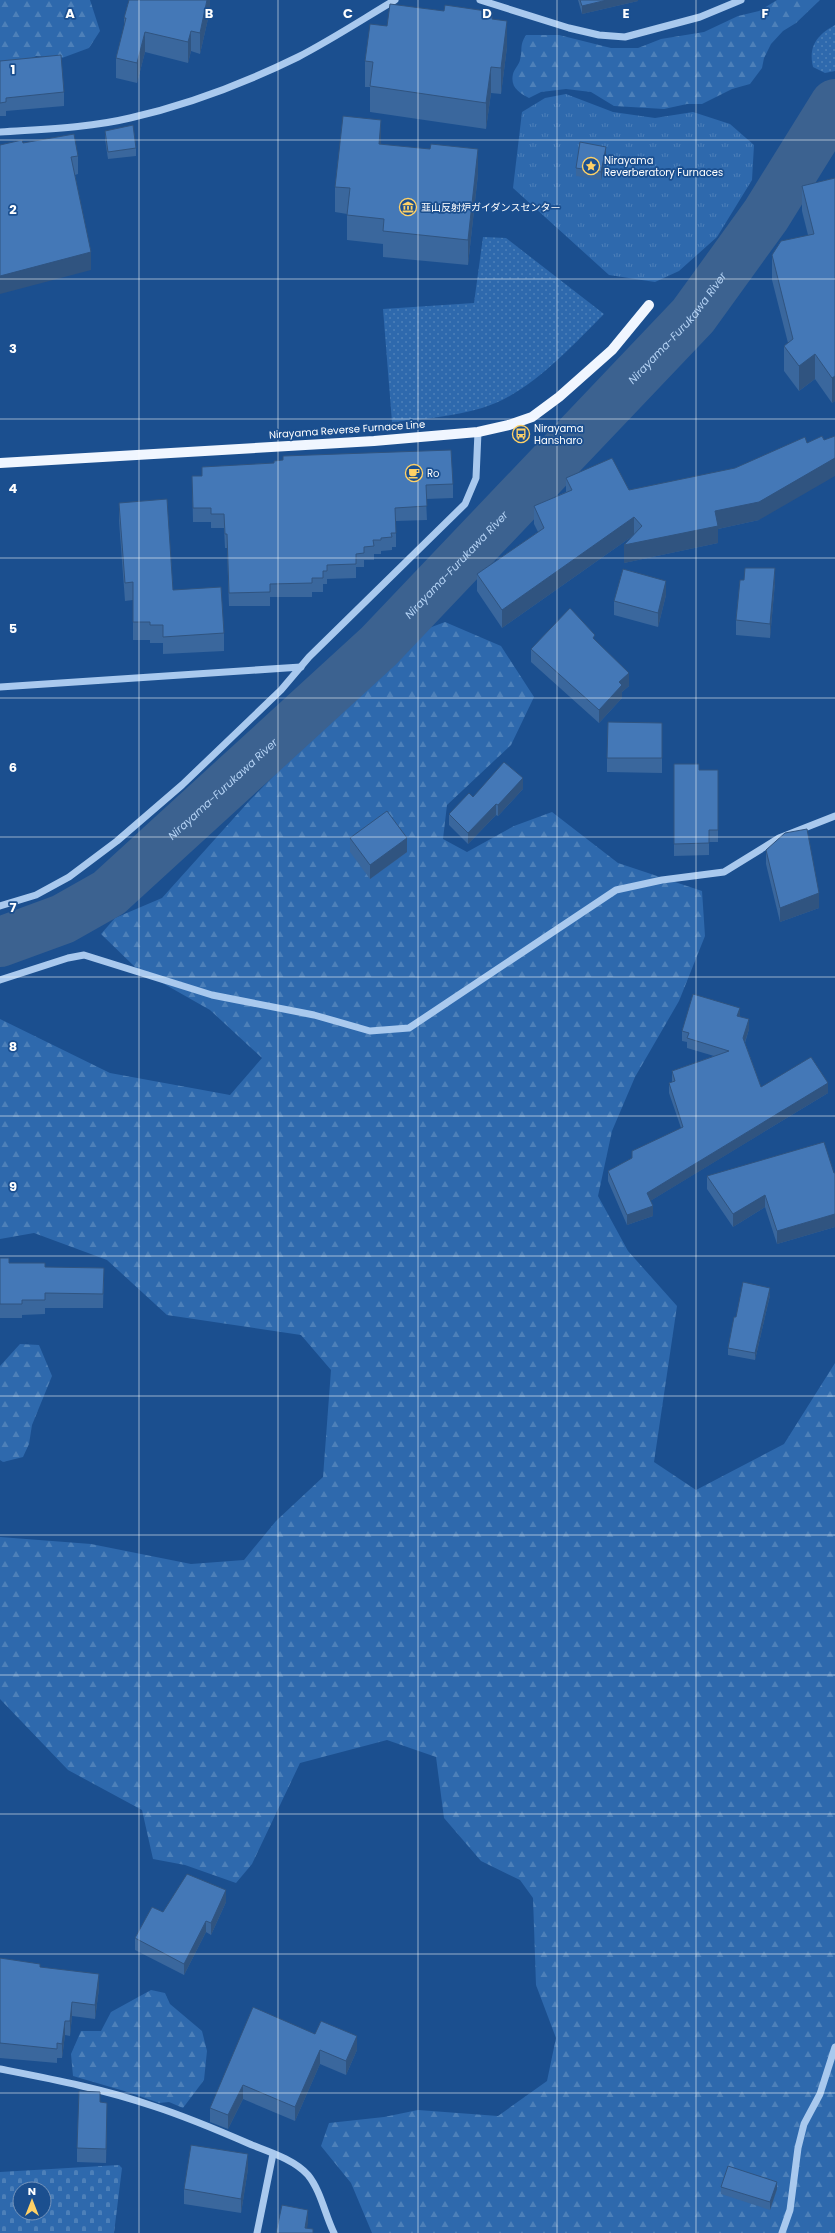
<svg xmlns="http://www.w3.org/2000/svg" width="835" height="2233" viewBox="0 0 835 2233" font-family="Poppins,'Noto Sans JP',sans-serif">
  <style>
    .grass { fill: url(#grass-dots) }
    .forest { fill: url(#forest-firs) }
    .cemetery { fill: url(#cemetery-stones); fill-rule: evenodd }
    .park { fill: url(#park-tufts) }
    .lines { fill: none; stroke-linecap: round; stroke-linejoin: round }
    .river { stroke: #3c6290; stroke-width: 50 }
    .minor { stroke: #a9c9ee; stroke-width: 7 }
    .major { stroke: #f0f6ff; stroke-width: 10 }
    .wall { fill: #3a679d }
    .shaded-wall { fill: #305480 }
    .building { fill: #4478b7; stroke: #305480 }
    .grid { fill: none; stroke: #fff; stroke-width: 1; stroke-opacity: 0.55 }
    .labels { text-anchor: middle; stroke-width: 3.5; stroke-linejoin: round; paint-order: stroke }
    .poi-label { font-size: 10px; fill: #fff; stroke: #1b4f8f; text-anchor: start }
    .street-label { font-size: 10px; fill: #fff; stroke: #1b4f8f }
    .water-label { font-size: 11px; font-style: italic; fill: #b5d3f5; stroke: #1b4f8f }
    .grid-label { font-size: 13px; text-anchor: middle; font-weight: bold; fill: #fff; stroke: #1b4f8f; stroke-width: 3.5; stroke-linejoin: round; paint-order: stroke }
  </style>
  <defs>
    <pattern id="grass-dots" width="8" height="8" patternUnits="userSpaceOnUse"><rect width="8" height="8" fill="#2e69ad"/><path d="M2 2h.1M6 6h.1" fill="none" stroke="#4d80b9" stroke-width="1.8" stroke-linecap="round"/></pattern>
    <pattern id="forest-firs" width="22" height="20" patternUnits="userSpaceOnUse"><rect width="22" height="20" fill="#2e69ad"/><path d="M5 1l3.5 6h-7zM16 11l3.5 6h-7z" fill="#4d80b9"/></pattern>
    <pattern id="cemetery-stones" width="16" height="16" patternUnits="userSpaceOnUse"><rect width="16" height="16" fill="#2e69ad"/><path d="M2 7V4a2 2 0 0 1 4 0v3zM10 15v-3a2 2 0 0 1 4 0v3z" fill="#4d80b9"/></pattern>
    <pattern id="park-tufts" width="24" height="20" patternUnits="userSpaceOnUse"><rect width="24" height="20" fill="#2e69ad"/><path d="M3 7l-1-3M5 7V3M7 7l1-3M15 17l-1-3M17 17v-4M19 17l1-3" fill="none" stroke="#4d80b9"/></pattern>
  </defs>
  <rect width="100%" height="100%" fill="#1b4f8f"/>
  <g class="grass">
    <path d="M835,25V71L825,73L813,67C808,46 817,35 835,25Z"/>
    <path d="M483,237L506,238L604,314C570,348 529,394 482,408C452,417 422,419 392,422L383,309L474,303Z"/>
  </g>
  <g class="forest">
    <path d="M0,0H90L100,31L89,48L62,58L36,56L12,67H0Z"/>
    <path d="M777,0H820L796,23L783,31L771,44L764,58L762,68L750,84L732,89L702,104H687L664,109L614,106L591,92L566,89L541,92L529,98C519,93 510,87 513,74C514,69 519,65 520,60C523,49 519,46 526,35H559L611,48H638L661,39L704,32L738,16L759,11Z"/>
    <path d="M445,622L501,646L534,697L511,745L447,805L443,839L467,852L514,826L552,812L618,863L702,891L705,936L679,1001L635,1077L612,1131L598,1196L628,1251L677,1306L654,1462L696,1490L784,1444L835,1363V2233H372L351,2183L321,2146L329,2123L384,2117L418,2110L498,2116L547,2081L556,2038L536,1985L533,1898L520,1880L481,1861L444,1818L436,1757L387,1740L300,1763L252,1864L236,1883L185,1865L153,1859L142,1810L68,1770L0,1699V1537L91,1544L191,1564L244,1560L276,1521L323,1477L331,1370L301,1335L167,1315L107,1260L34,1233L0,1239V1019L110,1073L230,1095L262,1058L210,1010L136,968L101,934L115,918L162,898L251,799L413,634Z"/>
    <path d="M20,1344L39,1345L52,1376L32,1425L29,1444L23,1457L3,1462L0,1460V1366Z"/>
    <path d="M151,1990L165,1993L170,2004L202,2031L207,2051L204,2080L183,2108L169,2102L159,2103L131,2093L73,2076L71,2054L81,2031H101L111,2012Z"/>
  </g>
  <path class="cemetery" d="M119,2165L122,2168L114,2233H0V2172ZM20,2189H44V2213H20Z"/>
  <path class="park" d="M566,94L613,112L655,118L693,112L730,124L754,145L752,180L717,237L679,271L655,282L609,275L513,188L522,112L545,98Z"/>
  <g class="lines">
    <path class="river" id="s1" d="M0,942L63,919L109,893L379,646L693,316L766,215L835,104"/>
    <g class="minor">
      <path d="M480,0L569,28L599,35L625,37L700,17L741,0"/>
      <path d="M0,132C43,129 88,128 130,118C187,105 245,83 298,57C331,40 363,19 395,0"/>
      <path d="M0,687L301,667"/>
      <path d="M0,906L36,895L69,877L117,841L182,785L281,690L309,657L465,504L476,478L478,432"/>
      <path d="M0,980L68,958L84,955L212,995L314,1015L370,1031L409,1028L616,890L662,880L724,872L779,838L835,816"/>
      <path d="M0,2069C51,2079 104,2089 153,2106C187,2117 220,2131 252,2145C270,2152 295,2160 308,2175C321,2191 325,2215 334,2233"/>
      <path d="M257,2233L273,2154"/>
      <path d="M782,2233L790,2210L798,2148L804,2124L820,2094L835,2047"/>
    </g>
    <path class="major" d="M0,463L374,441L478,432L509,425L532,417L559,397L612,350L649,305"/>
  </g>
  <g class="wall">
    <path d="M210,0V10L200,54L191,51L188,63L145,52L137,83L116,78V58L124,28V18Z"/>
    <path d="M578,0H638V1L582,14Z"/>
    <path d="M493,19L507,47L501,94L491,93L486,129L370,112V87H365V61L387,26Z"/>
    <path d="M0,61L64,92V106L6,111V116H0Z"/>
    <path d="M105,131L136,148V156L108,159L105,139Z"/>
    <path d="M23,143L78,156V174L75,175L91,270Z"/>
    <path d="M381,144L478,174L468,265L383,257V244L347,240V214L335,212V187Z"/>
    <path d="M606,154L601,180L576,176V168Z"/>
    <path d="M835,178V401L832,403L815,379L799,391L784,371V346L788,343L772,280V255L808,235L802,211V186Z"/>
    <path d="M202,467L453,484V498L426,499L427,520L396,521V547H392V550L381,551V554H374V560H364V567H356V578L327,579V584H323V592H312V597H270V606H229L227,548H225L224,528H211V522H193L192,476H202Z"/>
    <path d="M566,478L629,490L759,520L718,529V543L624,563L634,535L502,628L477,591V574L538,532L534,524V506L566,492Z"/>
    <path d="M119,503L173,590L224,633V651L163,654V643H150V640H133V600L125,601L119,521Z"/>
    <path d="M775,582L770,638L736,635V620Z"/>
    <path d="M666,595L658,627L614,615V601Z"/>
    <path d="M595,640L629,686L622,692V698L599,723L531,662V649Z"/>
    <path d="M662,737V773L607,772V758Z"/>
    <path d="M674,764L699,770H718V842H709V855L674,856Z"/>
    <path d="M523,789L498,816L496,815L468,844L449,825V814L473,797Z"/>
    <path d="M350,838L407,852L370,879L350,852Z"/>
    <path d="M766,850L819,908L780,922L766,864Z"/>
    <path d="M740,1017L749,1029L745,1043L761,1087L828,1093L650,1201L653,1216L627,1225L608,1181V1171L632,1158L681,1128L669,1093V1083L672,1082V1071L714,1056L687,1048V1042L682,1041V1031Z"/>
    <path d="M834,1173H835V1227L777,1244L765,1207L733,1227L707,1189V1176Z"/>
    <path d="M0,1258L9,1263L45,1267L104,1268L103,1308H45V1314L22,1315V1318H0Z"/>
    <path d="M770,1295L755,1360L728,1355V1348L736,1317Z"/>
    <path d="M226,1902L211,1935L206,1932L184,1975L135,1950V1938L163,1912Z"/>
    <path d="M0,1958L40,1967L99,1988L95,2019L72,2016L70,2036L65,2035L62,2058H57V2063L0,2058Z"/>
    <path d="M315,2034L357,2050L346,2075L320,2064L295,2121L243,2099L228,2129L210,2122V2108Z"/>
    <path d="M100,2102L107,2117L106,2163L77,2162V2148Z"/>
    <path d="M248,2169L241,2213L184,2204V2189Z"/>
    <path d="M721,2187L777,2189L770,2210L721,2194Z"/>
  </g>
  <g class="shaded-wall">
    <path d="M207,0H210V10L200,54V33Z"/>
    <path d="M607,0H638V1L582,14V6Z"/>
    <path d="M507,21V47L501,94V68Z"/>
    <path d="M191,31V51L188,63V42Z"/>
    <path d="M145,32V52L137,83V63Z"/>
    <path d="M491,67V93L486,129V103Z"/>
    <path d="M381,120V145L379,144Z"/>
    <path d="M606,147V154L601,180V172Z"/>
    <path d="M478,149V174L468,265V240Z"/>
    <path d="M91,252V270L0,294V276Z"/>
    <path d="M815,354V379L799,391V366Z"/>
    <path d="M835,376V401L832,403V378Z"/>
    <path d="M835,458V476L759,520L718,529V543L624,563V545L715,511Z"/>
    <path d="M634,517V535L502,628V610Z"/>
    <path d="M775,568V582L770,638V624Z"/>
    <path d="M666,581V595L658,627V613Z"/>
    <path d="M629,673V686L622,692V698L599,723V710L619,682Z"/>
    <path d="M523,778V789L498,816V805Z"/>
    <path d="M496,804V815L468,844V833Z"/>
    <path d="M407,838V852L370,879V865Z"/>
    <path d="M819,893V908L780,922V908Z"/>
    <path d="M740,1008V1018L737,1016Z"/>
    <path d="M749,1019V1029L743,1048V1038Z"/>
    <path d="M828,1083V1093L647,1203V1193Z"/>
    <path d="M765,1195V1207L733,1227V1214Z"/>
    <path d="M653,1206V1216L627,1225V1215Z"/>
    <path d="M835,1214V1227L777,1244V1231Z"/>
    <path d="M770,1288V1295L755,1360V1353Z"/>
    <path d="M226,1890V1902L211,1935V1923Z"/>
    <path d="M206,1921V1932L184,1975V1964Z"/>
    <path d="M99,1974V1988L95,2019V2005Z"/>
    <path d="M72,2002V2016L70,2036V2021Z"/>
    <path d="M65,2021V2035L62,2058V2044Z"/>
    <path d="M357,2036V2050L346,2075V2061Z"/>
    <path d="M320,2050V2064L295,2121V2107Z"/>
    <path d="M243,2085V2099L228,2129V2115Z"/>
    <path d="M107,2103V2117L106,2163V2149Z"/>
    <path d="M248,2154V2169L241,2213V2199Z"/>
    <path d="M777,2182V2189L770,2210V2202Z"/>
    <path d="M308,2210V2224L306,2233L305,2228Z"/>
  </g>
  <g class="building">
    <path d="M129,0H207L200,33L191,31L188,42L145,32L137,63L116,58L126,18H124Z"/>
    <path d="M580,0H607L582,6Z"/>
    <path d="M390,4L444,11L445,5L493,12L492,19L507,21L501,68L491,67L486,103L370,86L373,62L365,61L370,24L387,26Z"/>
    <path d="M61,55L64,92L6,98V102L0,103V61Z"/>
    <path d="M343,116L381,120L379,144L430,149L431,144L478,149L468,240L383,231L384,219L347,215L350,188L335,187Z"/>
    <path d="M133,125L136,148L108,152L105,131Z"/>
    <path d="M74,134L78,156L71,157L91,252L0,276V145L22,140L23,143Z"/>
    <path d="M580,142L606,147L601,172L576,168Z"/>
    <path d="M835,178V376L832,378L815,354L799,366L784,346L793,339L772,255L781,241L814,234L802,186Z"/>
    <path d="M822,436L824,440L835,436V458L759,502L715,511L718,526L624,545L642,526L634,517L502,610L477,574L544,528L534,506L572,490L566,478L612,458L629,490L735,468L805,437L807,443Z"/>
    <path d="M451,450L453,484L426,485L427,506L395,508L396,533H391L392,537L381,538V540H373L374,546L364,547V553L356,554V564L327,565V571H323V578H312V583L270,584V592L229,593L227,534H225L224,514H211V508H193L192,476H202V467L274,463V461L283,460V456Z"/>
    <path d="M167,499L173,590L221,587L224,633L163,637V625H150V622H133V582L125,583L119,503Z"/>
    <path d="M745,568H775L770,624L736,620L740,580H744Z"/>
    <path d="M623,569L666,581L658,613L614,601Z"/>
    <path d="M570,608L595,635L593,638L629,673L619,682L622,685L599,710L531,649Z"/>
    <path d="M608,722L662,723V758H607Z"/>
    <path d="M504,762L523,778L498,805L496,804L468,833L449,814L469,793L473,797Z"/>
    <path d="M674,764H699V770H718V830H709V843L674,844Z"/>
    <path d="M387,811L407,838L370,865L350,838Z"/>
    <path d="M807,829L819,893L780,908L766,850L785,833Z"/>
    <path d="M693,994L740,1008L737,1016L749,1019L743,1038L761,1087L811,1057L828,1083L647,1193L653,1206L627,1215L608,1171L632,1158V1151L683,1127L669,1083L675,1081L672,1071L729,1051L687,1038L689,1033L682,1031Z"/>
    <path d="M824,1142L834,1173H835V1214L777,1231L765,1195L733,1214L707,1176Z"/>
    <path d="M0,1258H9V1263H45V1267L104,1268L103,1294L45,1293V1300H22V1304H0Z"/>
    <path d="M743,1282L770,1288L755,1353L728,1348L734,1317H736Z"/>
    <path d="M187,1874L226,1890L211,1923L206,1921L184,1964L135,1938L152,1907L163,1912Z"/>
    <path d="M0,1958L40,1964V1967L99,1974L95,2005L72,2002L70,2021H65L62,2044L57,2043V2049L0,2043Z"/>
    <path d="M253,2007L315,2034L321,2021L357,2036L346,2061L320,2050L295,2107L243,2085L228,2115L210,2108Z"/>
    <path d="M79,2091L100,2092V2102L107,2103L106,2149L77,2148Z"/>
    <path d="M191,2145L248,2154L241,2199L184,2189Z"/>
    <path d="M728,2166L777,2182L770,2202L721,2187Z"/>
    <path d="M282,2205L308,2210L305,2228L313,2229V2233H276Z"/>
  </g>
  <path class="grid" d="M139,0V2233M278,0V2233M418,0V2233M557,0V2233M696,0V2233M0,140H835M0,279H835M0,419H835M0,558H835M0,698H835M0,837H835M0,977H835M0,1116H835M0,1256H835M0,1396H835M0,1535H835M0,1675H835M0,1814H835M0,1954H835M0,2093H835"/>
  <defs>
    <g id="sight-ring" transform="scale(0.9)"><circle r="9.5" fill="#1b4f8f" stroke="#ffd166" stroke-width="1.5"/><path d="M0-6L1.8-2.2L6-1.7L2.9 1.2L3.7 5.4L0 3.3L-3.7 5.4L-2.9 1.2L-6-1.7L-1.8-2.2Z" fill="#ffd166"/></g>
    <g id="museum-ring" transform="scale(0.9)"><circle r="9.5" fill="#1b4f8f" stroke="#ffd166" stroke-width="1.5"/><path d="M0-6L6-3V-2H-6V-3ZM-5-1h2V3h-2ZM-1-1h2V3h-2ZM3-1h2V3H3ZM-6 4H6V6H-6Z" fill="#ffd166"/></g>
    <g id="bus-ring" transform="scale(0.9)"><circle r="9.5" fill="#1b4f8f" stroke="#ffd166" stroke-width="1.5"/><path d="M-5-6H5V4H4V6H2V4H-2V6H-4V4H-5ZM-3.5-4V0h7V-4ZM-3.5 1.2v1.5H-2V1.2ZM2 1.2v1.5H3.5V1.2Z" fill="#ffd166"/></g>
    <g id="cafe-ring" transform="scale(0.9)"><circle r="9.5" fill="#1b4f8f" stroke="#ffd166" stroke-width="1.5"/><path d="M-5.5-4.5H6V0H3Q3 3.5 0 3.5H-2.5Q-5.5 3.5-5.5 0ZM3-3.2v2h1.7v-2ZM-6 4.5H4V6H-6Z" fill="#ffd166"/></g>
  </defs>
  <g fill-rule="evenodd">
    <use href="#sight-ring" x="591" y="166"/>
    <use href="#museum-ring" x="408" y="207"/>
    <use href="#bus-ring" x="521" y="434"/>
    <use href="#cafe-ring" x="414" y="473"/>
  </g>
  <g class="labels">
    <g class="poi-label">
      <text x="604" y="164">Nirayama<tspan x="604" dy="12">Reverberatory Furnaces</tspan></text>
      <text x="421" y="211">韮山反射炉ガイダンスセンター</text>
      <text x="534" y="432">Nirayama<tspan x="534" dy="12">Hansharo</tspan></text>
      <text x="427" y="477">Ro</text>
    </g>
    <g class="street-label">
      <text transform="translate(347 429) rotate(-4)" y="4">Nirayama Reverse Furnace Line</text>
    </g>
    <g class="water-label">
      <text dy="4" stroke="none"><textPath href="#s1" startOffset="922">Nirayama-Furukawa River</textPath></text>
      <text dy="4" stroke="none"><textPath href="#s1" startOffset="598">Nirayama-Furukawa River</textPath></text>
      <text dy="4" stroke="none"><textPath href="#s1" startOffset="274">Nirayama-Furukawa River</textPath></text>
    </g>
  </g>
  <g class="grid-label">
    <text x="70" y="18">A</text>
    <text x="209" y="18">B</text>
    <text x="348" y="18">C</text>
    <text x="487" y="18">D</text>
    <text x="626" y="18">E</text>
    <text x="765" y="18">F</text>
    <text x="13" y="74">1</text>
    <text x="13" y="214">2</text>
    <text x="13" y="353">3</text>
    <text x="13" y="493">4</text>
    <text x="13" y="633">5</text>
    <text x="13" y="772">6</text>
    <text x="13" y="912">7</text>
    <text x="13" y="1051">8</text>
    <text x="13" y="1191">9</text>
  </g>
  <g transform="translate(32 2201)"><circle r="19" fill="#1b4f8f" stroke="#7695bc"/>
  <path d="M0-3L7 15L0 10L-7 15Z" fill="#ffd166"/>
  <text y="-6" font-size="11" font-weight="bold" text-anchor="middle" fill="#ffffff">N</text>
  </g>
</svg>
